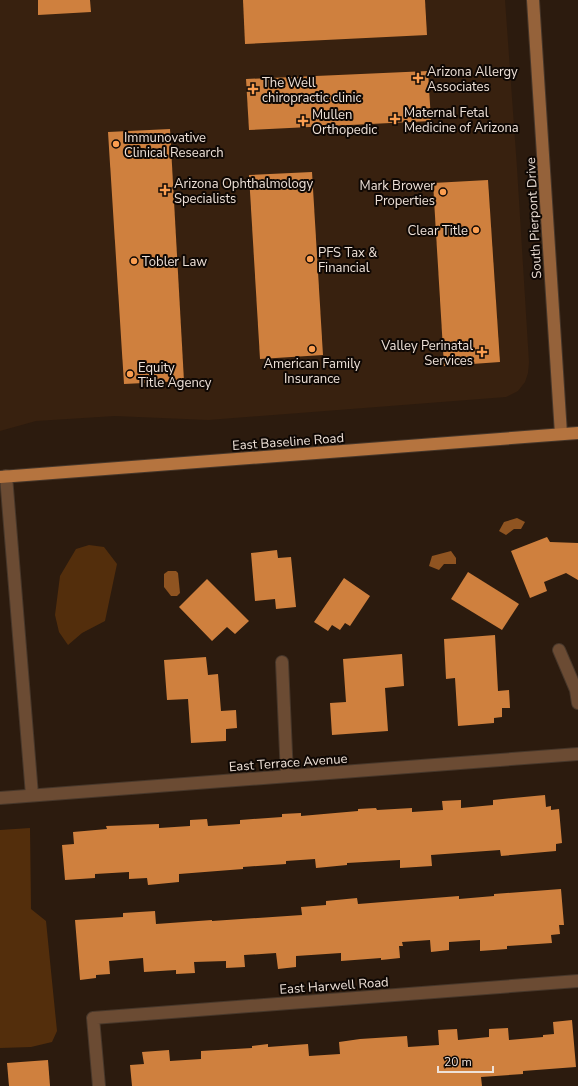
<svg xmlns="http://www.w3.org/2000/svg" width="578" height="1086" viewBox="0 0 578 1086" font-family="'Nunito Sans',sans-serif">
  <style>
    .built { fill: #38210f }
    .green { fill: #532e0c }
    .water { fill: #8f5421 }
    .building { fill: #cf803e }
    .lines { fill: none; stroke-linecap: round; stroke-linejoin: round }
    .street-casing { stroke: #47372a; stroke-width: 14 }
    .secondary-casing { stroke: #47372a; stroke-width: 14 }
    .primary-casing { stroke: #47372a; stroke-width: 14 }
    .street { stroke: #6b4b33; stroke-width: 12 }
    .secondary { stroke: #95623a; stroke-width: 12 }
    .primary { stroke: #b5743f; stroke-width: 12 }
    .poi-dot { fill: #fb9e50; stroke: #0f0804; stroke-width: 1.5 }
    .labels { text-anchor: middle; stroke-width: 4; stroke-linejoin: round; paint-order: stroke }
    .poi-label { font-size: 13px; fill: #eee1d8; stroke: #0f0804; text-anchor: start }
    .street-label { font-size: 13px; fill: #eee1d8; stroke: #0f0804 }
  </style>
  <rect width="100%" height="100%" fill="#2c1b0e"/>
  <path class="built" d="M0,0H505L517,168L529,362L528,373L525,382L518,391L506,397L208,420L115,416L36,421L0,431Z"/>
  <g class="green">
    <path d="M89,545L104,547L117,564L105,621L82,633L68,645L59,632L55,615L60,576L76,549Z"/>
    <path d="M30,828L31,909L46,921L57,1031L52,1042L31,1047L0,1048V830Z"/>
  </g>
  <g class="water">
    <path d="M517,518L525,522L521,529H514L506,535L499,531L504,522Z"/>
    <path d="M451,551L456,558V564H444L439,570L429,566L432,556Z"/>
    <path d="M168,571H176L178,573L180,593L177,596H171L164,587V574Z"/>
  </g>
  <g class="building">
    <path d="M38,0H90L91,12L38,15Z"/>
    <path d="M243,0H425L427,35L245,44Z"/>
    <path d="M428,71L431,121L249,130L246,79Z"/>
    <path d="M170,129L184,381L124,384L108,132Z"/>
    <path d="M312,172L323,355L260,359L249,175Z"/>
    <path d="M488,180L500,362L444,366L433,183Z"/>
    <path d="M547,537L550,542L578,543V580L566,573L544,582L547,591L530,598L511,551Z"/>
    <path d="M277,550L278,558L291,557L296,607L276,609L275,599L255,601L251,553Z"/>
    <path d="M468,572L519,604L502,630L451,599Z"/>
    <path d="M344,578L370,596L350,626L345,623L340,630L332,625L328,631L314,622Z"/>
    <path d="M207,579L249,621L235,634L227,627L212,641L179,607Z"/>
    <path d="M495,635L498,691L509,690L510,708H502V717L494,718V723L458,726L455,678L446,679L444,639Z"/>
    <path d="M402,654L404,686L385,688L388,731L332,735L330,703L346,702L343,659Z"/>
    <path d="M206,657L208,675L218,674L221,711L236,710L237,728L226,729V741L191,743L188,699L167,700L164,660Z"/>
    <path d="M545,795L546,807L551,806V810L559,809L562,843L556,844V851L501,856L500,850L431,855L432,866L400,868V860L347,863V865L316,868L315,859L286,861V864L243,867V869L179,874V882L148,885L147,878L129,879V872L95,874V878L65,880L62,845L74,844L73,832L107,829L106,826L159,824V828L190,826V820L207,819L208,826L240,824V820L282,817V814L301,813V816L358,811V809L376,808L377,810L412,808V812L443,810L442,801L461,800V808L493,805V800Z"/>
    <path d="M561,889L564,925H559L560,934L551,935L552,943L507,946V949L480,951V940L449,942V950L431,952L430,940L402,942L403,946H399L400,958L381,960V958L341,961V953L296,956V967L278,969L276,953L244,955L245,967L226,968V961L194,962L195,973L176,974V970L144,972L143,958L109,961L110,974L96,975V978L80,980L75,920L123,917V913L155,911L156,924L212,920V921L302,915L301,907L326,905V901L357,898L358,904L459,896V899L494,896V894Z"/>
    <path d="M572,1020L576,1067L523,1071V1074L481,1077L482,1086H132L130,1065L144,1064L142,1052L169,1050L170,1061L201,1059V1051L252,1048V1046L268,1044V1047L308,1044L309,1056L340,1054L339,1042L360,1039L407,1036L408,1047L439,1045L438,1030L457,1029L458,1040L489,1037V1029L508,1028L509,1040L543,1037V1035L554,1034L553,1022Z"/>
    <path d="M48,1060L50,1086H9L7,1063Z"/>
  </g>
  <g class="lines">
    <g class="street-casing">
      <g id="street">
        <path d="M6,476L32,795"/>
        <path d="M559,650L576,690L578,703"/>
        <path d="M282,662L287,776"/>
        <path d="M0,798L578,754"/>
        <path d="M99,1086L93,1018L578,981"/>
      </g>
    </g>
    <g class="secondary-casing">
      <path id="secondary" d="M533,0L561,434"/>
    </g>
    <g class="primary-casing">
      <path id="primary" d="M0,477L578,433"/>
    </g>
    <use href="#street" class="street"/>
    <use href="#secondary" class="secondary"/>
    <use href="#primary" class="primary"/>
  </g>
  <g class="poi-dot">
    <path d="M416 72h4v4h4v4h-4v4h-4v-4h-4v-4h4z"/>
    <path d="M251 83h4v4h4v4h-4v4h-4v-4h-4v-4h4z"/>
    <path d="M393 113h4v4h4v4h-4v4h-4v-4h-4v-4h4z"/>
    <path d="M301 115h4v4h4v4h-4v4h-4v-4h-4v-4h4z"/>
    <circle cx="116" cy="144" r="4"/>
    <path d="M163 184h4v4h4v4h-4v4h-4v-4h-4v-4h4z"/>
    <circle cx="443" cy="192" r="4"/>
    <circle cx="476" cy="230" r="4"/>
    <circle cx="310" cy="259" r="4"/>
    <circle cx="134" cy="261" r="4"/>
    <circle cx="312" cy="349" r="4"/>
    <path d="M480 346h4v4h4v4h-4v4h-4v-4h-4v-4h4z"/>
    <circle cx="130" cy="374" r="4"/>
  </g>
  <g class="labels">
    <g class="poi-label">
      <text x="427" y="76">Arizona Allergy<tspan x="427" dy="15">Associates</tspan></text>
      <text x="262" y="87">The Well<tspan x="262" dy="15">chiropractic clinic</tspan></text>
      <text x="404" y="117">Maternal Fetal<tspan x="404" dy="15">Medicine of Arizona</tspan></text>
      <text x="312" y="119">Mullen<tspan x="312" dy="15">Orthopedic</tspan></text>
      <text x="124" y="142">Immunovative<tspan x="124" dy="15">Clinical Research</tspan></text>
      <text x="174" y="188">Arizona Ophthalmology<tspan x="174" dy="15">Specialists</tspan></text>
      <text x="435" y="190" text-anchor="end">Mark Brower<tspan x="435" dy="15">Properties</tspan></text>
      <text x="468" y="235" text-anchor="end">Clear Title</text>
      <text x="318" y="257">PFS Tax &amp;<tspan x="318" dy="15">Financial</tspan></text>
      <text x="142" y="266">Tobler Law</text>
      <text x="473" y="350" text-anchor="end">Valley Perinatal<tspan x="473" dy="15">Services</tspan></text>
      <text x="312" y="368" text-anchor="middle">American Family<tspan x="312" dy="15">Insurance</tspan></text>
      <text x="138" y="372">Equity<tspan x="138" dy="15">Title Agency</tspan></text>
    </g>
    <g class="street-label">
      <text transform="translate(533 218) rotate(-93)" y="5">South Pierpont Drive</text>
      <text transform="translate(288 441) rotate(-4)" y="5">East Baseline Road</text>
      <text transform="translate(288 762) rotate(-4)" y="5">East Terrace Avenue</text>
      <text transform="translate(334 985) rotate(-4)" y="5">East Harwell Road</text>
    </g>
  </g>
  <path d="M438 1066v6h55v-6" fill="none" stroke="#eee1d8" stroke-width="2"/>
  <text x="444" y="1066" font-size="12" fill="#eee1d8" stroke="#0f0804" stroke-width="3" paint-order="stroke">20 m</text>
</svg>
